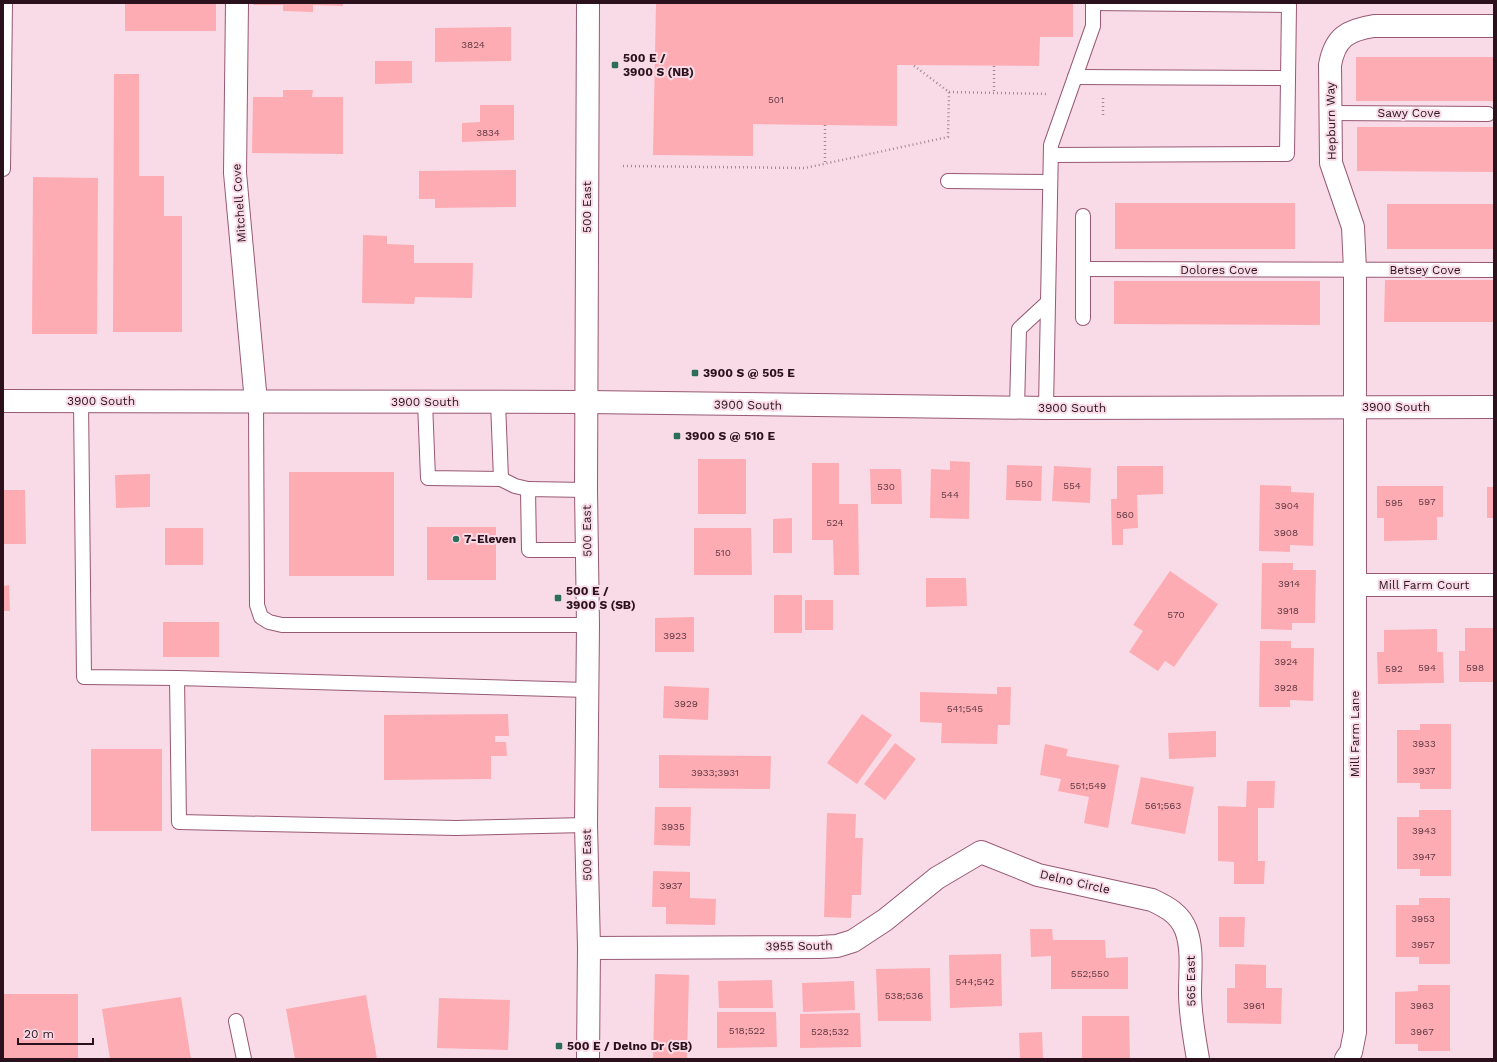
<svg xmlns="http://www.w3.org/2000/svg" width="1497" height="1062" viewBox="0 0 1497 1062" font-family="'Work Sans',sans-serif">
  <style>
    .building { fill: #feacb4 }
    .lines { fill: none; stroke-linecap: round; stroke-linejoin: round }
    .service-casing { stroke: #975974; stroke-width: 16 }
    .minor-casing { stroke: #975974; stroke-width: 24 }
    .tertiary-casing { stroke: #975974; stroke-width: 24 }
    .secondary-casing { stroke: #975974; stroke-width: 24 }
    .path { stroke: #a48893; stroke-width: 2.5; stroke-dasharray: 1 3; stroke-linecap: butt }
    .service { stroke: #fff; stroke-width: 14 }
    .minor { stroke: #fff; stroke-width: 22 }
    .tertiary { stroke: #fff; stroke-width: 22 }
    .secondary { stroke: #fff; stroke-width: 22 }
    .poi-dot { fill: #2c6d5b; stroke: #f8dbe6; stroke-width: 1.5 }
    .labels { text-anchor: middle; stroke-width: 4; stroke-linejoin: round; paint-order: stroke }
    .number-label { font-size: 10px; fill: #5f3842 }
    .poi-label { font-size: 12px; font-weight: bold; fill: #2a111c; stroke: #f8dbe6; text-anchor: start }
    .street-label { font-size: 12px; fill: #2a111c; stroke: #f8dbe6 }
  </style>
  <rect width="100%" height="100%" fill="#f8dbe6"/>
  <g class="building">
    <rect x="125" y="3" width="91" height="28"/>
    <path d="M253,3H343V6L313,5V12L283,11V5H253Z"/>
    <path d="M656,3H1073V37H1040L1039,66L897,65V126L753,124V156L653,155Z"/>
    <path d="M511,27V61L435,62V28Z"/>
    <rect x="1356" y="57" width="138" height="44"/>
    <path d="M375,61H412V83L375,84Z"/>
    <path d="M114,74H139V176H164V216H182V332H113Z"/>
    <path d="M283,90H313L312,97H343V154L252,153L253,97H283Z"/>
    <path d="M480,105H514V140L462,142V123L480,122Z"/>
    <path d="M1357,127H1494V172L1357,171Z"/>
    <path d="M516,170V207L435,208V199H419V171Z"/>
    <path d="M33,177L98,178L97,334H32Z"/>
    <rect x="1115" y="203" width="180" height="46"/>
    <rect x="1387" y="204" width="107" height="45"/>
    <path d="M363,235L387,236V244L414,245V263H473L472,298L415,297L414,304L362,303Z"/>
    <path d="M1385,280H1494V322H1384Z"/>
    <path d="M1114,281H1320V325L1114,324Z"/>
    <rect x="698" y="459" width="48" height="55"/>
    <path d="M950,461L970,462L969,519L930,518L931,469L950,470Z"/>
    <path d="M812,463H839V504H858L859,575H834L833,540H812Z"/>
    <path d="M1007,465L1042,466L1041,501L1006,500Z"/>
    <path d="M1054,466L1091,468L1090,503L1052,501Z"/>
    <path d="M1117,466H1163V494L1137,495L1138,528L1123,529V545H1112L1111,499H1117Z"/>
    <path d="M870,469H901L902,504H871Z"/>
    <rect x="289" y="472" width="105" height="104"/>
    <path d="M150,474V507L116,508L115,475Z"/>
    <path d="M1260,485L1291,486V492L1314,493L1313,546L1290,545V552L1259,551Z"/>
    <path d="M1377,486H1443V517H1437V540L1384,541V518H1377Z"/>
    <rect x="1487" y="487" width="7" height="31"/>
    <path d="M3,490H25L26,544H3Z"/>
    <path d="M792,518V553H773V519Z"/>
    <rect x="427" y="527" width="69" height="53"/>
    <rect x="165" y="528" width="38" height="37"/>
    <path d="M694,528H751L752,575H694Z"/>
    <path d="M1262,563H1293V570H1316L1315,623H1292V630L1261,629Z"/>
    <path d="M1170,571L1218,604L1174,667L1165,661L1158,671L1129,652L1143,631L1133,625Z"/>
    <path d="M926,578H966L967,606L926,607Z"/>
    <path d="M9,585L10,611H3V586Z"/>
    <rect x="774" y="595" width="28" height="38"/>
    <rect x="805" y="600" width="28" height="30"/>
    <path d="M694,617V652H655V618Z"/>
    <rect x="163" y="622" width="56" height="35"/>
    <path d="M1465,628H1494V682H1459V651H1465Z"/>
    <path d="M1437,629V652H1443L1444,683L1378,684L1377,652H1384V630Z"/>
    <path d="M1260,641H1291V648H1314L1313,701L1290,700V707H1259Z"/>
    <path d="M664,686L709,688L708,720L663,718Z"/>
    <path d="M997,687H1011L1010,725H998L997,744L941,743L942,723L920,722V692L997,694Z"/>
    <path d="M508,714L509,736H495V742H506L507,756H491V779L384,780V715Z"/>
    <path d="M862,714L892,735L857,784L827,763Z"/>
    <path d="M1420,724H1451V789H1420V783H1397V730H1420Z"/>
    <path d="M1216,731V757L1169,759L1168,733Z"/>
    <path d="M895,743L916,759L885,800L864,784Z"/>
    <path d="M1045,744L1068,749L1066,756L1119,765L1108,828L1084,823L1089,797L1058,791L1061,779L1040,775Z"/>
    <rect x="91" y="749" width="71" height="82"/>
    <path d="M659,755L771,756L770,789L659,788Z"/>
    <path d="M1141,777L1194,787L1185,834L1131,824Z"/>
    <path d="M1247,781H1275L1274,808H1258V861H1265L1264,884H1234V862L1218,861V806L1246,807Z"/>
    <path d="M655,807H691L690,846L654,845Z"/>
    <path d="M1419,810H1451V876H1420V869H1397V817H1419Z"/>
    <path d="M827,813L856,814L855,838H863L861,895H852L851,918L824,917Z"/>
    <path d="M653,871L690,872V898L716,899L715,925L666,924V907H652Z"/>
    <path d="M1419,898H1450V964H1419V957H1396V905H1419Z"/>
    <path d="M1219,917H1245L1244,947H1219Z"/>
    <path d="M1030,929H1052L1053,940H1105L1106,958L1128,957V989H1051V956L1031,957Z"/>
    <path d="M1001,954L1002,1006L950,1008L949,955Z"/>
    <path d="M1235,964L1266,965V988H1282L1281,1024L1227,1023V988H1235Z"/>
    <path d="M930,968L931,1021H878L876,969Z"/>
    <path d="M655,974L689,975L687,1059H653Z"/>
    <path d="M772,980L773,1008H719L718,981Z"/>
    <path d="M854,981L855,1010L803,1012L802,983Z"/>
    <path d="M1418,985H1450V1051H1418V1044H1395V992L1418,991Z"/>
    <rect x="3" y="994" width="75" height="65"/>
    <path d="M366,995L377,1059H295L286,1009Z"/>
    <path d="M181,997L191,1059H110L102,1009Z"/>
    <path d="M439,998L510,1000L508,1050L437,1048Z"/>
    <path d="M717,1012H776L777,1047L717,1048Z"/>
    <path d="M860,1013L861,1047L800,1048V1014Z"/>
    <path d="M1082,1016H1129L1130,1059H1082Z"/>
    <path d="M1042,1032L1043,1059H1020L1019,1033Z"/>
  </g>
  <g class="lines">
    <g class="service-casing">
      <g id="service">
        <path d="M1075,77L1288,78"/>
        <path d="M1330,113L1488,114"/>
        <path d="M1051,155L1287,154L1289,5L1093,3"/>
        <path d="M3,169L5,3"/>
        <path d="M948,181L1050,182"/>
        <path d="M1083,216V318"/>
        <path d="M1083,269L1494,270"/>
        <path d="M81,401L84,677L177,678"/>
        <path d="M256,402L257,605L261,617L269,622L282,625H588"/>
        <path d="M425,402L428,478L501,479L498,402"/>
        <path d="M1017,408L1019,329L1048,302"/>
        <path d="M1046,408L1051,145L1093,26V3"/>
        <path d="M501,479L515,486L528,489"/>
        <path d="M586,490L528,489L529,550H588"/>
        <path d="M586,825L456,828L179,822L177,678L587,690"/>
        <path d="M236,1021L244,1059"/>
      </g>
    </g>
    <g class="minor-casing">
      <g id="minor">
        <path d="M237,3L235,173L256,402"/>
        <path d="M1355,585H1494"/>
        <path d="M589,948L820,947L837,946L853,941L885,920L937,878L981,852L1038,875L1152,900C1167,907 1180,914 1186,930C1193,949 1190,972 1190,992C1190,1015 1194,1036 1198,1059"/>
        <path d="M1346,1059L1351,1052L1355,1032V270L1353,227L1331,163L1330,65C1335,37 1348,30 1374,26H1494"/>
      </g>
    </g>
    <g class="tertiary-casing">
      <path id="tertiary" d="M588,3L586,490L588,625L586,825L589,948L588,1059"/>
    </g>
    <g class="secondary-casing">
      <path id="secondary" d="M3,401L587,402L1046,408L1494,407"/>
    </g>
    <g class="path">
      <path d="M994,66V93"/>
      <path d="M623,73H655"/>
      <path d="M949,92L1049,94"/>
      <path d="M1103,115V97"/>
      <path d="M825,125V164"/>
      <path d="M623,166L805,168L948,137L949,92L913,65"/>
    </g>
    <use href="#service" class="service"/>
    <use href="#minor" class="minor"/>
    <use href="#tertiary" class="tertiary"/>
    <use href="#secondary" class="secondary"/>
  </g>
  <g class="poi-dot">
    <rect x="611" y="61" width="8" height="8" rx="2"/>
    <rect x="691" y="369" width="8" height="8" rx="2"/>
    <rect x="673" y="432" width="8" height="8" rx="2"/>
    <circle cx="456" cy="539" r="4"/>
    <rect x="554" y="594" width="8" height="8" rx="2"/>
    <rect x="555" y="1042" width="8" height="8" rx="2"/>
  </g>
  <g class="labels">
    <g class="number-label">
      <text x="473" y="48">3824</text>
      <text x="776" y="103">501</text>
      <text x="488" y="136">3834</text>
      <text x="1024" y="487">550</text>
      <text x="1072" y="489">554</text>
      <text x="886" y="490">530</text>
      <text x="950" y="498">544</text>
      <text x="1427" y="505">597</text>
      <text x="1394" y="506">595</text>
      <text x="1287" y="509">3904</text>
      <text x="1125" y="518">560</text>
      <text x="835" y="526">524</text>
      <text x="1286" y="536">3908</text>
      <text x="723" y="556">510</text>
      <text x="1289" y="587">3914</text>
      <text x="1288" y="614">3918</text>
      <text x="1176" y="618">570</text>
      <text x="675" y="639">3923</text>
      <text x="1286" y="665">3924</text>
      <text x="1427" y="671">594</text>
      <text x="1475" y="671">598</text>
      <text x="1394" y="672">592</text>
      <text x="1286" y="691">3928</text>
      <text x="686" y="707">3929</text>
      <text x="965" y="712">541;545</text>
      <text x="1424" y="747">3933</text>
      <text x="1424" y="774">3937</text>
      <text x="715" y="776">3933;3931</text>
      <text x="1088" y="789">551;549</text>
      <text x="1163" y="809">561;563</text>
      <text x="673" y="830">3935</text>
      <text x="1424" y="834">3943</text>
      <text x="1424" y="860">3947</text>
      <text x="671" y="889">3937</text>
      <text x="1423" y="922">3953</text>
      <text x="1423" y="948">3957</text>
      <text x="1090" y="977">552;550</text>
      <text x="975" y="985">544;542</text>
      <text x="904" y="999">538;536</text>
      <text x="1254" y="1009">3961</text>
      <text x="1422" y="1009">3963</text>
      <text x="747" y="1034">518;522</text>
      <text x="830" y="1035">528;532</text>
      <text x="1422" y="1035">3967</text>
    </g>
    <g class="poi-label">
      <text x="623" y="62">500 E /<tspan x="623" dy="14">3900 S (NB)</tspan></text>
      <text x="703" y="377">3900 S @ 505 E</text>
      <text x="685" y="440">3900 S @ 510 E</text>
      <text x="464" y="543">7-Eleven</text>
      <text x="566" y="595">500 E /<tspan x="566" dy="14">3900 S (SB)</tspan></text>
      <text x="567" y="1050">500 E / Delno Dr (SB)</text>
    </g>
    <g class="street-label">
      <text x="1409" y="117">Sawy Cove</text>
      <text transform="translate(1331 121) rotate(-91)" y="4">Hepburn Way</text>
      <text transform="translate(239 203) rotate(-94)" y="4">Mitchell Cove</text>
      <text transform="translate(587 207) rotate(-90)" y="4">500 East</text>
      <text x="1219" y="274">Dolores Cove</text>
      <text x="1425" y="274">Betsey Cove</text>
      <text x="101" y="405">3900 South</text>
      <text x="425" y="406">3900 South</text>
      <text transform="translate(748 405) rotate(1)" y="4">3900 South</text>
      <text x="1396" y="411">3900 South</text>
      <text x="1072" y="412">3900 South</text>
      <text transform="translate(587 531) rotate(-91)" y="4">500 East</text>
      <text x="1424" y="589">Mill Farm Court</text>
      <text transform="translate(1355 734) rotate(-90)" y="4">Mill Farm Lane</text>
      <text transform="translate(587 855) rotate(-91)" y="4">500 East</text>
      <text transform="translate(1075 882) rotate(13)" y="4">Delno Circle</text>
      <text transform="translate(799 946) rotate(-1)" y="4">3955 South</text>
      <text transform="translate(1191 981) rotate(-91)" y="4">565 East</text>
    </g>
  </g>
  <rect width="1497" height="1062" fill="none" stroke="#2a111c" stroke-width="8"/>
  <path d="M18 1038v6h75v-6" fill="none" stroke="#2a111c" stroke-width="2"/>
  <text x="24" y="1038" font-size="12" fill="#2a111c" stroke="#f8dbe6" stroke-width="3" paint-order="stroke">20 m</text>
</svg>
